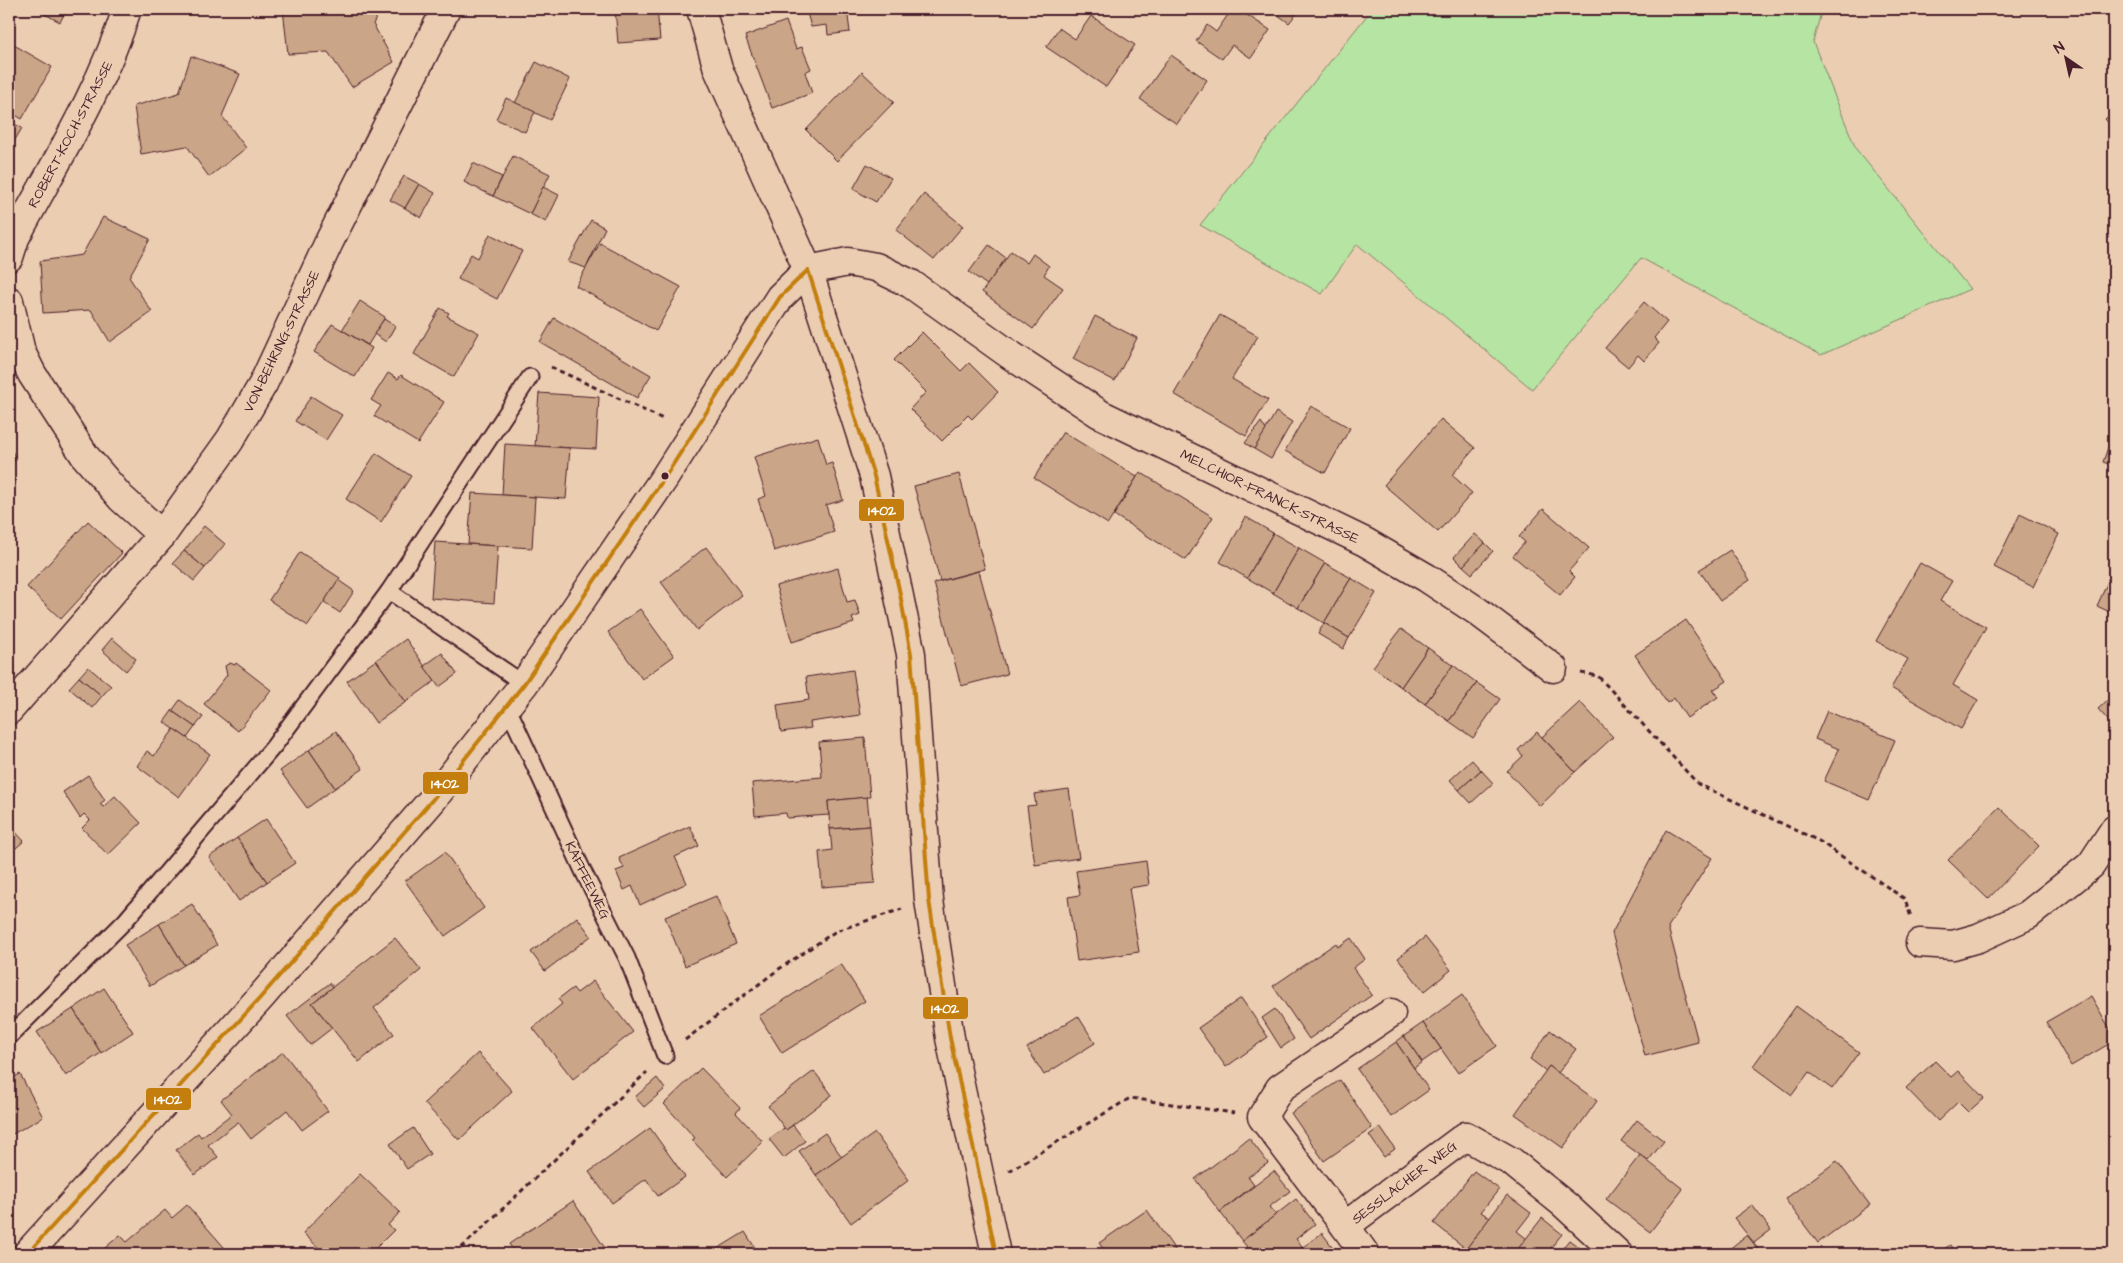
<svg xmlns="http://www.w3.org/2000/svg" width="2123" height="1263" viewBox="0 0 2123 1263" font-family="'Architects Daughter',sans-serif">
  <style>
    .green { fill: #b6e4a2; stroke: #808266 }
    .building { fill: #cba587; stroke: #4a1f2b }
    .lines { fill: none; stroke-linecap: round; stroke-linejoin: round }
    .lane-casing { stroke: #4a1f2b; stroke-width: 19 }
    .street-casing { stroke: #4a1f2b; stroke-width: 31 }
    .path { stroke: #4a1f2b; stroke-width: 3; stroke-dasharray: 5 4; stroke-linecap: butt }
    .lane { stroke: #ebceb2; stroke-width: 15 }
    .street { stroke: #ebceb2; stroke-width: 28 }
    .bus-1-casing { stroke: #ebceb2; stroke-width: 8 }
    .bus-1 { stroke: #c37e0d; stroke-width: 4 }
    .bus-dot { fill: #4a1f2b; stroke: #ebceb2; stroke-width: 2 }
    .labels { text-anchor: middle; stroke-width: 5; stroke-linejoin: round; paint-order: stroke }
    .street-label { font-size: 14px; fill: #4a1f2b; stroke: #ebceb2 }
    .line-badge { stroke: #ebceb2; stroke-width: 2 }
    .badge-label { font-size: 14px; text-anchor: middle; font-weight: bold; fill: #fff }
  </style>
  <rect width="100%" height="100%" fill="#ebceb2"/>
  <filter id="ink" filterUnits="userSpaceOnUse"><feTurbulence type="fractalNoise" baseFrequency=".02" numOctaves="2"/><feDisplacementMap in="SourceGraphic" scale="10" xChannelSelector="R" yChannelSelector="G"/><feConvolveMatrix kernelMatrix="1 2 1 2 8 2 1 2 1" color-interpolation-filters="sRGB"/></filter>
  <g filter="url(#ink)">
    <path class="green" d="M1372,9H1822L1813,42L1856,149L1970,289L1821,355L1641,258L1532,389L1357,244L1322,294L1200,225Z"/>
    <g class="building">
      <path d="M35,9H67L60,22Z"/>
      <path d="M283,9H381L373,24L394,62L352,87L328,52L288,54Z"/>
      <path d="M542,9H557L554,15Z"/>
      <path d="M615,9H657L660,40L618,43Z"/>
      <path d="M806,9H847L850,32L828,35L827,25L811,27Z"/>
      <path d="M1232,9H1238L1270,30L1251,58L1232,45L1222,59L1196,41L1207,25L1216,32Z"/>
      <path d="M1270,9H1300L1289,23Z"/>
      <path d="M1091,16L1135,45L1106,87L1046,47L1059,28L1075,39Z"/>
      <path d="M786,21L796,49L802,47L811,69L805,72L812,93L772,108L745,36Z"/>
      <path d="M9,42L52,67L22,119L9,111Z"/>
      <path d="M1171,55L1207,80L1177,124L1140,99Z"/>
      <path d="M191,56L240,74L222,116L246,148L209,177L187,146L141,154L134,106L179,93Z"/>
      <path d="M536,62L570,79L550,120L515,103Z"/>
      <path d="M862,72L894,102L837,161L806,130Z"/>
      <path d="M506,98L535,112L525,132L496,119Z"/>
      <path d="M2114,111V129L2105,119Z"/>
      <path d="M9,121L22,128L9,150Z"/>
      <path d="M513,156L550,174L530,214L493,196Z"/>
      <path d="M473,163L502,177L493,196L464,182Z"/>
      <path d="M867,164L891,178L876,202L853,189Z"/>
      <path d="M404,176L419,184L405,208L390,200Z"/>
      <path d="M419,184L435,193L421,218L405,208Z"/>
      <path d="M543,187L559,195L546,222L530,214Z"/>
      <path d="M924,194L963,226L934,260L896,230Z"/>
      <path d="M103,217L150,239L129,277L152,312L110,342L91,310L43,313L40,261L82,255Z"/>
      <path d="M591,220L605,228L586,268L568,262Z"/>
      <path d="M490,234L522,251L497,299L458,279L471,254L478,258Z"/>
      <path d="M600,243L681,287L656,331L576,286Z"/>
      <path d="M989,245L1006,258L987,285L969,272Z"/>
      <path d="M1011,251L1027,263L1033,254L1049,266L1044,275L1063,288L1033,329L982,292Z"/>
      <path d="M360,301L385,317L368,345L342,330Z"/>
      <path d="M1644,302L1667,322L1654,338L1659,343L1644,361L1638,355L1628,367L1605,348Z"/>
      <path d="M440,308L449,313L447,316L479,333L454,377L414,354Z"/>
      <path d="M1220,315L1258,336L1232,379L1268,400L1246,436L1174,394Z"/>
      <path d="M1095,316L1137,338L1115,381L1073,359Z"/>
      <path d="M554,318L651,375L637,398L540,342Z"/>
      <path d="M384,319L395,326L386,342L374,334Z"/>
      <path d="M332,324L372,348L355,377L314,352Z"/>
      <path d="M922,332L961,371L969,363L998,392L972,419L968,415L942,441L910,409L926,392L894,360Z"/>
      <path d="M388,373L398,379L401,375L444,402L418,443L374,416L381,406L371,400Z"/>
      <path d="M539,393L599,397L596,449L535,446Z"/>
      <path d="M311,396L342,415L326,440L295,421Z"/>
      <path d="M1311,406L1350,428L1325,473L1285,451Z"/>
      <path d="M1276,412L1292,422L1271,459L1254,449Z"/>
      <path d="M1441,419L1475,448L1452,475L1472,493L1438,532L1384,485Z"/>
      <path d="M1261,422L1266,430L1254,449L1245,443Z"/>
      <path d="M2114,430V466L2103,462Z"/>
      <path d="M1063,432L1137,477L1108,524L1034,478Z"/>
      <path d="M818,437L826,465L832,463L843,500L826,505L834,532L774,551L758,499L766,496L754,457Z"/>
      <path d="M505,444L570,448L566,499L502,495Z"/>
      <path d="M9,447L17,459L9,464Z"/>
      <path d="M376,453L411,476L381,522L346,499Z"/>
      <path d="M9,472L16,483L9,487Z"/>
      <path d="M1140,472L1213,517L1186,560L1114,515Z"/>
      <path d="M959,474L985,569L940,581L914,486Z"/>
      <path d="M472,493L535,497L532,548L468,544Z"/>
      <path d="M1543,509L1589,548L1569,571L1575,577L1560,595L1513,556L1525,542L1519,537Z"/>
      <path d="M2020,514L2059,534L2033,587L1994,567Z"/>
      <path d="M1246,517L1273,533L1247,578L1220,562Z"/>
      <path d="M88,521L122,553L61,619L27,587Z"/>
      <path d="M204,526L225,544L205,568L184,551Z"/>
      <path d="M1273,533L1299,548L1273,593L1247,578Z"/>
      <path d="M1475,534L1485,543L1463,566L1454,557Z"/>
      <path d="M435,542L498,546L494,603L431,598Z"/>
      <path d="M1485,543L1493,551L1472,574L1463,566Z"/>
      <path d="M706,547L742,595L697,630L661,582Z"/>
      <path d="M1299,548L1325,563L1298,608L1273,593Z"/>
      <path d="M1730,550L1750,580L1720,601L1699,570Z"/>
      <path d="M184,551L205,568L194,581L173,563Z"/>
      <path d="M300,552L340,578L308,626L269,600Z"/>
      <path d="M1325,563L1351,578L1324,623L1298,608Z"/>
      <path d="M1920,563L1952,581L1940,601L1986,627L1953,685L1978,700L1961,729L1891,688L1908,659L1876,641Z"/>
      <path d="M838,568L847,602L855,600L860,615L852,618L854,623L792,642L776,586Z"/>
      <path d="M979,571L1007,674L961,686L934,583Z"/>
      <path d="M2110,577L2114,579V614L2097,606Z"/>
      <path d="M1351,578L1376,593L1349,638L1324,623Z"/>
      <path d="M338,580L354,591L340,613L324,602Z"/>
      <path d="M640,609L674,656L642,679L608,632Z"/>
      <path d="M1686,620L1727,681L1713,690L1718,697L1687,718L1674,698L1667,703L1635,655Z"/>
      <path d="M1324,623L1349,638L1343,649L1318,634Z"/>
      <path d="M1401,629L1428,648L1401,687L1373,667Z"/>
      <path d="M112,638L136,659L126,671L102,650Z"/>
      <path d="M406,639L435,681L406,702L376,660Z"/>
      <path d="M1428,648L1453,665L1425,704L1401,687Z"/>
      <path d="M442,653L457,674L439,687L424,666Z"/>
      <path d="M376,660L406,702L376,723L347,681Z"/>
      <path d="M230,663L235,665L236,663L271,690L238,731L204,704L227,675L225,666Z"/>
      <path d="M1453,665L1477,683L1449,721L1425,704Z"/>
      <path d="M88,667L111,686L102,696L79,677Z"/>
      <path d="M853,670L860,715L810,722L811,728L781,732L777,705L809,700L806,677Z"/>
      <path d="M79,677L102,696L92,708L69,688Z"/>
      <path d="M1477,683L1500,699L1473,738L1449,721Z"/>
      <path d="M2114,694V727L2098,709Z"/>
      <path d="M180,700L203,717L195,727L172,711Z"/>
      <path d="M1580,702L1613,737L1575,772L1542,737Z"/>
      <path d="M172,711L195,727L187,738L164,722Z"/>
      <path d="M1827,711L1895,740L1869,800L1824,781L1839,749L1815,739Z"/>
      <path d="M174,729L210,754L179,797L137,766L147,751L154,756Z"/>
      <path d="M336,731L363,769L335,788L309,750Z"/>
      <path d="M1537,732L1575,772L1540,806L1507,771L1523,756L1518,750Z"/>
      <path d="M865,738L870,797L828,801L829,815L787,818L786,813L755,816L752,783L822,777L819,742Z"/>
      <path d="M309,750L335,788L307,808L280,771Z"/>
      <path d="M1472,760L1481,770L1459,790L1450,780Z"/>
      <path d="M1481,770L1493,783L1471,803L1459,790Z"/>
      <path d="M88,775L105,800L100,804L103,807L115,796L141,823L108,855L82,828L90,820L84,814L80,818L63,792Z"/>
      <path d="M1069,789L1079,858L1035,865L1027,806L1036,805L1034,794Z"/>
      <path d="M867,797L870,826L830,829L828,801Z"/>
      <path d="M1999,807L2039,846L1988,899L1948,860Z"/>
      <path d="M266,819L295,863L267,882L237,838Z"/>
      <path d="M9,825L24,841L9,854Z"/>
      <path d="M690,826L699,846L675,857L687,883L640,905L632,886L624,890L616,871L624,868L619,858Z"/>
      <path d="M870,826L875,883L822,887L819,852L832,850L830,829Z"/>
      <path d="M1666,830L1712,858L1668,927L1698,1042L1645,1056L1612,933Z"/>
      <path d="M237,838L267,882L239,901L209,857Z"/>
      <path d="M445,852L484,908L445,936L405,881Z"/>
      <path d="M1146,861L1149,885L1129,888L1139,952L1077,961L1068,897L1080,895L1076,871Z"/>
      <path d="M716,896L736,944L685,966L665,917Z"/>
      <path d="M192,904L217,945L184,965L159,924Z"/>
      <path d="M577,917L591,936L545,971L531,952Z"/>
      <path d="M159,924L184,965L150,986L125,945Z"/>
      <path d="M1425,937L1451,970L1424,992L1398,958Z"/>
      <path d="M395,938L421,970L374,1008L394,1034L359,1062L312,1003Z"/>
      <path d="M1351,938L1365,959L1353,968L1372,995L1309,1039L1273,986L1336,943L1338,947Z"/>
      <path d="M841,964L865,1001L782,1053L759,1016Z"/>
      <path d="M593,981L633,1032L573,1079L533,1028L562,1004L558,999L573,988L577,993Z"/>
      <path d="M330,983L333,987L312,1003L332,1028L310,1045L287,1016Z"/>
      <path d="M104,988L133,1032L101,1053L73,1009Z"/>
      <path d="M1462,995L1497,1046L1458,1073L1423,1023Z"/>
      <path d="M2091,996L2114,1036V1041L2071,1066L2046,1022Z"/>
      <path d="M1241,998L1268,1037L1226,1067L1198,1028Z"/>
      <path d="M1796,1006L1859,1052L1832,1089L1809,1072L1792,1095L1753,1066Z"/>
      <path d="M73,1009L101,1053L66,1076L37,1032Z"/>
      <path d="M1275,1009L1294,1039L1281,1048L1262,1018Z"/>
      <path d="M1078,1016L1095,1043L1044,1075L1027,1048Z"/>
      <path d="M1423,1023L1441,1049L1422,1062L1404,1036Z"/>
      <path d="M1550,1030L1576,1049L1558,1073L1549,1066L1546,1071L1530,1059Z"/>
      <path d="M1404,1036L1422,1062L1414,1068L1396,1042Z"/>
      <path d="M1396,1042L1429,1090L1391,1117L1357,1069Z"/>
      <path d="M283,1052L328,1111L302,1130L287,1110L251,1139L238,1122L208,1145L218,1157L195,1175L176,1150L198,1133L201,1137L232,1114L221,1100Z"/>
      <path d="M478,1053L512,1091L459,1140L424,1103Z"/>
      <path d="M1935,1061L1951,1077L1958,1071L1984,1098L1968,1112L1958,1102L1938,1121L1906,1088Z"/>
      <path d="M1549,1066L1597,1101L1563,1148L1515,1114Z"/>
      <path d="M701,1068L740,1108L736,1113L763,1142L727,1177L692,1140L695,1138L664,1104Z"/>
      <path d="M814,1071L832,1095L786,1130L768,1106Z"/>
      <path d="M20,1074L43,1117L9,1136V1080Z"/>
      <path d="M657,1078L665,1089L644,1107L635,1097Z"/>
      <path d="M1340,1080L1372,1128L1324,1161L1291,1113Z"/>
      <path d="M1637,1120L1664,1141L1648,1161L1621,1141Z"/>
      <path d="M793,1125L805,1141L784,1158L769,1139L784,1128L786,1130Z"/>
      <path d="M1380,1127L1395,1149L1384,1157L1369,1135Z"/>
      <path d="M413,1128L430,1154L407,1169L390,1144Z"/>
      <path d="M650,1128L685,1177L658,1196L646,1179L612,1203L589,1172Z"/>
      <path d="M825,1133L842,1157L816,1175L799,1151Z"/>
      <path d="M875,1133L909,1180L851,1223L816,1175Z"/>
      <path d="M1249,1138L1268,1163L1248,1177L1254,1185L1220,1212L1195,1179Z"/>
      <path d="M1640,1155L1683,1189L1650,1232L1606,1199Z"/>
      <path d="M1837,1161L1870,1205L1818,1243L1785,1199Z"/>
      <path d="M1274,1171L1290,1191L1269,1207L1276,1215L1242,1241L1220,1212Z"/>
      <path d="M1474,1171L1499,1189L1481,1212L1490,1218L1466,1249L1434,1223Z"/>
      <path d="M360,1174L400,1212L388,1225L394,1230L370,1254H325L303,1233Z"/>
      <path d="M1507,1195L1531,1213L1517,1231L1527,1239L1514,1254H1474L1466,1249Z"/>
      <path d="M1296,1199L1315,1224L1296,1239L1303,1247L1293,1254H1253L1242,1241Z"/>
      <path d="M573,1201L609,1254H516L509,1244Z"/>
      <path d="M187,1205L224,1247L216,1254H98L120,1235L127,1242L165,1210L172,1218Z"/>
      <path d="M1752,1205L1771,1230L1754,1243L1734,1218Z"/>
      <path d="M1147,1210L1178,1254H1107L1099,1243Z"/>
      <path d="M1542,1218L1562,1234L1546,1254H1514Z"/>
      <path d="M745,1232L759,1254H709Z"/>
      <path d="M1322,1233L1338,1254H1293L1303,1247Z"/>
      <path d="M1747,1235L1762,1254H1723Z"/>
      <path d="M1569,1240L1588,1254H1558Z"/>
      <path d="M1950,1245L1956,1254H1937Z"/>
    </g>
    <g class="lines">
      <g class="lane-casing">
        <g id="lane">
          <path d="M389,591L524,684"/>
          <path d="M507,706L584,873L627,958L665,1056"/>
          <path d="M9,1037L125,921L274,746L389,591L530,377"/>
        </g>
      </g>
      <g class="street-casing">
        <g id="street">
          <path d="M701,9L718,69L808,270L874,476L911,654L929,900L950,1038L996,1254"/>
          <path d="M9,257L15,238C55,163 101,90 127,9"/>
          <path d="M808,270L848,262L876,267L911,284L1009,354L1100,414L1365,542L1427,578L1477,611L1553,668"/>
          <path d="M9,301L21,352L32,374L85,456L121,498L162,535"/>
          <path d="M9,710L162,535L230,440L263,384L329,242L446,9"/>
          <path d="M1920,943L1953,945L1978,938L2028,915L2091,865L2114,830"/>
          <path d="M1391,1013L1280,1088L1262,1117L1345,1226L1466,1136L1512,1162L1565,1205L1618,1254"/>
          <path d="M1345,1226L1365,1254"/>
          <path d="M27,1254L260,998L433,799L524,684L665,477L780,297L808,270"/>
        </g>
      </g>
      <g class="path">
        <path d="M551,367L665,420"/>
        <path d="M1581,673L1598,676L1698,784L1819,841L1905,899L1911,917"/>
        <path d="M685,1040L779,969L836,931L902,909"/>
        <path d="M1009,1171L1130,1098L1234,1113"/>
        <path d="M455,1254L647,1072"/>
      </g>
      <use href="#lane" class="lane"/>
      <use href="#street" class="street"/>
      <g class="bus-1-casing">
        <g id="bus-1">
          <path d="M808,270L874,476L900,594L911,654L929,900L950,1038L996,1254"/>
          <path d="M27,1254L260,998L433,799L524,684L665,477L780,297L808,270"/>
        </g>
      </g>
      <use href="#bus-1" class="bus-1"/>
    </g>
  </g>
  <circle class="bus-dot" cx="665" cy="476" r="4.5"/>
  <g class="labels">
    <g class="street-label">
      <text transform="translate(70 134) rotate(-62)" y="5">ROBERT-KOCH-STRASSE</text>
      <text transform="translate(281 341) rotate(-64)" y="5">VON-BEHRING-STRASSE</text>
      <text transform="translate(1270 496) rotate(26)" y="5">MELCHIOR-FRANCK-STRASSE</text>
      <text transform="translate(588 880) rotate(64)" y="5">KAFFEEWEG</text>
      <text transform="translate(1404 1182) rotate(-37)" y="5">SESSLACHER WEG</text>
    </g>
  </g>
  <g class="line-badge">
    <rect x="858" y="498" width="47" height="24" rx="5" fill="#c37e0d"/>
    <rect x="422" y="771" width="47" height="24" rx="5" fill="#c37e0d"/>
    <rect x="922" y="996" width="47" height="24" rx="5" fill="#c37e0d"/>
    <rect x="145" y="1087" width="47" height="24" rx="5" fill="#c37e0d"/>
  </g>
  <g class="badge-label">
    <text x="882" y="515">1402</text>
    <text x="445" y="788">1402</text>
    <text x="945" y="1013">1402</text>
    <text x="168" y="1104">1402</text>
  </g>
  <rect width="2123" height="1263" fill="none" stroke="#ebceb2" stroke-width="30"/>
  <rect x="15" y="15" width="2093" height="1233" fill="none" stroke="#4a1f2b" stroke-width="2" filter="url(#ink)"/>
  <g transform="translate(2066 58) rotate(326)" stroke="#ebceb2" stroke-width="4" paint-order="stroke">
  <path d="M0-4L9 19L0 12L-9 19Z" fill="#4a1f2b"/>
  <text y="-8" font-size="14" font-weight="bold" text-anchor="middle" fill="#4a1f2b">N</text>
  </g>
</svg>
